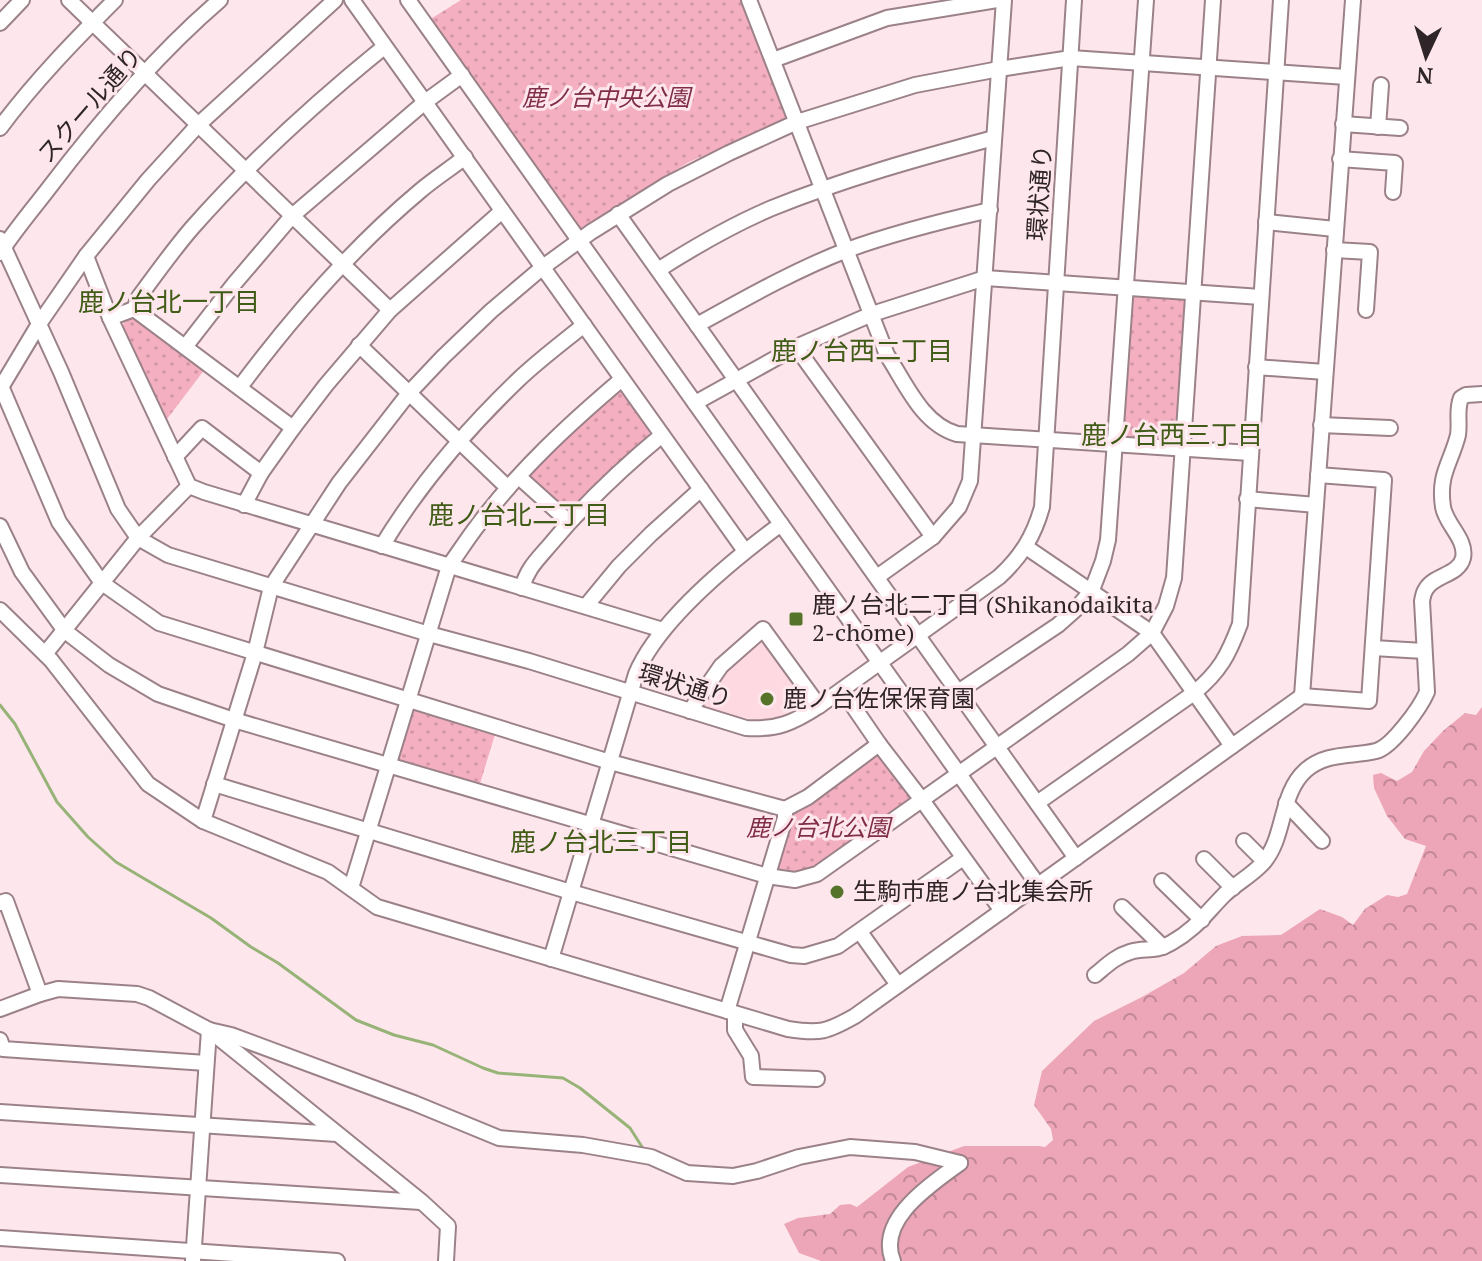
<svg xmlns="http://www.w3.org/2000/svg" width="1482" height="1261" viewBox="0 0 1482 1261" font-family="'PT Serif','Noto Sans JP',serif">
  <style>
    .built { fill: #fed9e2 }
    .forest { fill: url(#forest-crowns) }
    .park { fill: url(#park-dots) }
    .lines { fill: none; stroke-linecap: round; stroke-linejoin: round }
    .stream { stroke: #97b378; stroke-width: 3 }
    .minor-casing { stroke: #9b8288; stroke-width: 18 }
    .minor { stroke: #fff; stroke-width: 14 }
    .poi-dot { fill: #55742a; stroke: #fee7ec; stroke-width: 3 }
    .labels { text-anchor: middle; stroke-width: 6; stroke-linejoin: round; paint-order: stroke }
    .park-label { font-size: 24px; font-style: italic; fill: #812e4a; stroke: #fee7ec }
    .street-label { font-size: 24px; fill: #2f2528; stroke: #fee7ec }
    .poi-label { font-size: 24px; fill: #2f2528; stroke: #fee7ec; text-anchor: start }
    .neighbourhood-label { font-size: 26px; fill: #405c17; stroke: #fee7ec }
  </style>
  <defs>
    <pattern id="forest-crowns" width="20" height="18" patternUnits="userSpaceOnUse" patternTransform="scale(2)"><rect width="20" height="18" fill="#eda6b8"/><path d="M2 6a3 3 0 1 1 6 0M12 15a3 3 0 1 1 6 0" fill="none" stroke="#c08796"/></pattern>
    <pattern id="park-dots" width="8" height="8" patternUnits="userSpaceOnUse" patternTransform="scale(2)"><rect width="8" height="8" fill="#f4afc1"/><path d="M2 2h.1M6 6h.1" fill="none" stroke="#d296a6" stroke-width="1.8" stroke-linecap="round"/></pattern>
  </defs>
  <rect width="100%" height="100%" fill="#fee7ec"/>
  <path class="built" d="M763,637L804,697L802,705L776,718L763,720L750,719L705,708L700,703L726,668Z"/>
  <path class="forest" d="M1482,707V1261H821L799,1253L784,1224L798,1218L830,1214L840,1205L850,1204L857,1207L908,1167L964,1146H1039L1045,1147L1053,1140L1051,1129L1034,1105L1042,1071L1094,1021L1142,997L1184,973L1216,946L1242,936L1281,935L1320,909L1342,917L1353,925L1365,909L1387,895L1398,897L1407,894L1426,846L1405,839L1387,816L1374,788L1373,775L1381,773L1397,781L1412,772L1424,751L1443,731L1465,713L1476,715Z"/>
  <g class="park">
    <path d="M461,0H745L790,119L689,162L581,228L575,225L429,20Z"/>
    <path d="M1129,292L1187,297L1178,444L1118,439Z"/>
    <path d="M127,317H137L205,369L164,423L120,331Z"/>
    <path d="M622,388L650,428L649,435L608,472L566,513L526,478L579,420Z"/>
    <path d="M411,706L496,731L479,787L395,762Z"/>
    <path d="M878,749L911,797C889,813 815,873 792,874C785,875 780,871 774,869L790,808Z"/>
  </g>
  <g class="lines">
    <path class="stream" d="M0,705L15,724L57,802L88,837L116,862L211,918L251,947L278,963L356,1020L394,1035L433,1045L483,1068L498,1073L563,1078L580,1088L630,1128L644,1150"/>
    <g class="minor-casing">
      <g id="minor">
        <path d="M69,0L390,310"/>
        <path d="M352,0L745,551"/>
        <path d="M408,0L1038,885"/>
        <path d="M749,0L887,355C906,384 922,424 957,434L1250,453"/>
        <path d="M0,23L22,0"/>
        <path d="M773,60L887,18L997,0"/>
        <path d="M1343,124L1400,128"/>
        <path d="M1378,127L1381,85"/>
        <path d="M0,128C34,82 75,40 115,0"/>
        <path d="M1340,159L1395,163L1393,192"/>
        <path d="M618,214L1076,858"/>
        <path d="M1266,222L1335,229"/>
        <path d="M0,239L61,372L118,509L138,538L168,555L429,634L529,661L746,728C777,730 793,723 819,706L999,577C1021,557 1034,536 1042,507L1074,0"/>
        <path d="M1334,250L1370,252L1366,310"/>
        <path d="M0,253C15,230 33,209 49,188C100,121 156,55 220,0"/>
        <path d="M86,256L110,318L189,486L204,492L663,630"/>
        <path d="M658,270C694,247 732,225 772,208C844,179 919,158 994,138"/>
        <path d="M134,309L293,428"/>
        <path d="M110,318L134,309L139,297C156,274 173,250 192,228C250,162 315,103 384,47"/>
        <path d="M697,325C746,298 795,270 847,250C893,233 942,221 990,210"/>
        <path d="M359,345L508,488"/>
        <path d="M185,347L234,284L292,216L425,102L462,75"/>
        <path d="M796,347L933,537"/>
        <path d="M1256,367L1325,372"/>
        <path d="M1,386L59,522L102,583L159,623L610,762L785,809L808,797L879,744"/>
        <path d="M240,387C293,316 352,248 420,191C434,179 450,169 465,157"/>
        <path d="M0,389L39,324L86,256L148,180L198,125L335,0"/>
        <path d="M695,403L796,347L872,314L985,278L1261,297"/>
        <path d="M1321,425L1390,428"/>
        <path d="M175,457L202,428L261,473"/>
        <path d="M519,477L569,522"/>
        <path d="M1247,499L1316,505"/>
        <path d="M244,505L261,473L293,428L326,385L390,310L502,211"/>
        <path d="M0,526L22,572L65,631L109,665L158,694L234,720L767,876L795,880L817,874L1128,654L1152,633L1166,606L1174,578L1213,0"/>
        <path d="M382,546C419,485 466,430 518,380C539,360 562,343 584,325"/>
        <path d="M1026,547L1152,633L1232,746"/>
        <path d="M877,577L933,537L959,507L970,481L1004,0"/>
        <path d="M522,588C527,569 537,560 549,546C583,505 621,469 662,435"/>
        <path d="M586,606L619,566L651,534L701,489"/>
        <path d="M0,610L51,660L148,784L203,821L328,872L377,907L788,1029C820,1034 827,1032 855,1016L1302,696L1369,701L1384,480L1318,475"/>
        <path d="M1373,648L1424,651"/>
        <path d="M45,654L138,538L189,486"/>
        <path d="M842,690L879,744L922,800L1002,911"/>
        <path d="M958,692L1058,625L1076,609L1092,590L1103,561L1108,540L1146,0"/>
        <path d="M1302,696L1353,0"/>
        <path d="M690,711L721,666L763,629L819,706"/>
        <path d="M214,784L571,892L791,955L804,956L838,946L963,858"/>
        <path d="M1037,803L1194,693C1220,671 1228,656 1240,624L1281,0"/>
        <path d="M1286,803L1322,841"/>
        <path d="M203,821L255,653L271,587L339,483L409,393L443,357L491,311L543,267L591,232L668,184L729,153L797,122L915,85L999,69L1071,58L1346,77"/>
        <path d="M1244,841L1264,861"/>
        <path d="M1204,859L1233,888"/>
        <path d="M1162,881L1202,920"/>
        <path d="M351,888L449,566C459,552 468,538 478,525C519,470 570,423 622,379"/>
        <path d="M0,903L6,901L40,994"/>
        <path d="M1122,907L1163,947"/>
        <path d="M860,932L898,985"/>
        <path d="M551,959L636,674C659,619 734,559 781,524"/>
        <path d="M1095,975C1106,966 1116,956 1130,952C1145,947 1154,953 1171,943C1196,929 1206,913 1225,894C1237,883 1252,875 1263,863C1286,837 1279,794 1306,770C1327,752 1351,757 1376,751C1392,747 1420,708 1427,692L1422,601C1423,597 1423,593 1426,589C1434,575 1459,575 1463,558C1467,539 1446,525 1443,507C1438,474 1451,463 1458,435C1460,422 1456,410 1461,398L1466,395L1482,394"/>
        <path d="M0,1009L40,994L58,989L137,994L149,998L209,1030L422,1202L448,1226L446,1261"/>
        <path d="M727,1011L785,818V809"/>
        <path d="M735,1014V1030L751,1056L753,1077L817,1079"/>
        <path d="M209,1030L231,1035L414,1103L499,1138L583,1145L651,1157L687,1173L733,1176L757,1171L799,1157L850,1147L915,1152L960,1163"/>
        <path d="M0,1040L3,1049L206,1063"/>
        <path d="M0,1112L337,1134"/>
        <path d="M0,1175L421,1202"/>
        <path d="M0,1238L337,1261"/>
        <path d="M193,1261L209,1030"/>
        <path d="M893,1261C876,1219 932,1184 960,1163"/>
      </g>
    </g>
    <use href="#minor" class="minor"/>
  </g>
  <g class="poi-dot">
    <rect x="788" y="611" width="16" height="16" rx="4"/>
    <circle cx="767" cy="699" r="8"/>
    <circle cx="837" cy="892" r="8"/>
  </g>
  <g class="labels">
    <g class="park-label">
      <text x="606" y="106">鹿ノ台中央公園</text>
      <text x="818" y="836">鹿ノ台北公園</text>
    </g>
    <g class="street-label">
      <text transform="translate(90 105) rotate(-49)" y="8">スクール通り</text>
      <text transform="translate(1040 193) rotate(-86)" y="8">環状通り</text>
      <text transform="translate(685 686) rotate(17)" y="8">環状通り</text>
    </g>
    <g class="poi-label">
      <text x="812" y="613">鹿ノ台北二丁目 (Shikanodaikita<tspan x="812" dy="28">2-chōme)</tspan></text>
      <text x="783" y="707">鹿ノ台佐保保育園</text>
      <text x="853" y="900">生駒市鹿ノ台北集会所</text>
    </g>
    <g class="neighbourhood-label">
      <text x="169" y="311">鹿ノ台北一丁目</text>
      <text x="862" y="360">鹿ノ台西二丁目</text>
      <text x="1172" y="444">鹿ノ台西三丁目</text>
      <text x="519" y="524">鹿ノ台北二丁目</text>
      <text x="601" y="851">鹿ノ台北三丁目</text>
    </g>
  </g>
  <g transform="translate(1426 56) rotate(184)" stroke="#fee7ec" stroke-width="6" paint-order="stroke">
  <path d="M0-6L14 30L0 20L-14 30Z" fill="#2f2528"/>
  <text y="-12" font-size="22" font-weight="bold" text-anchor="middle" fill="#2f2528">N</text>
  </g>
</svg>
